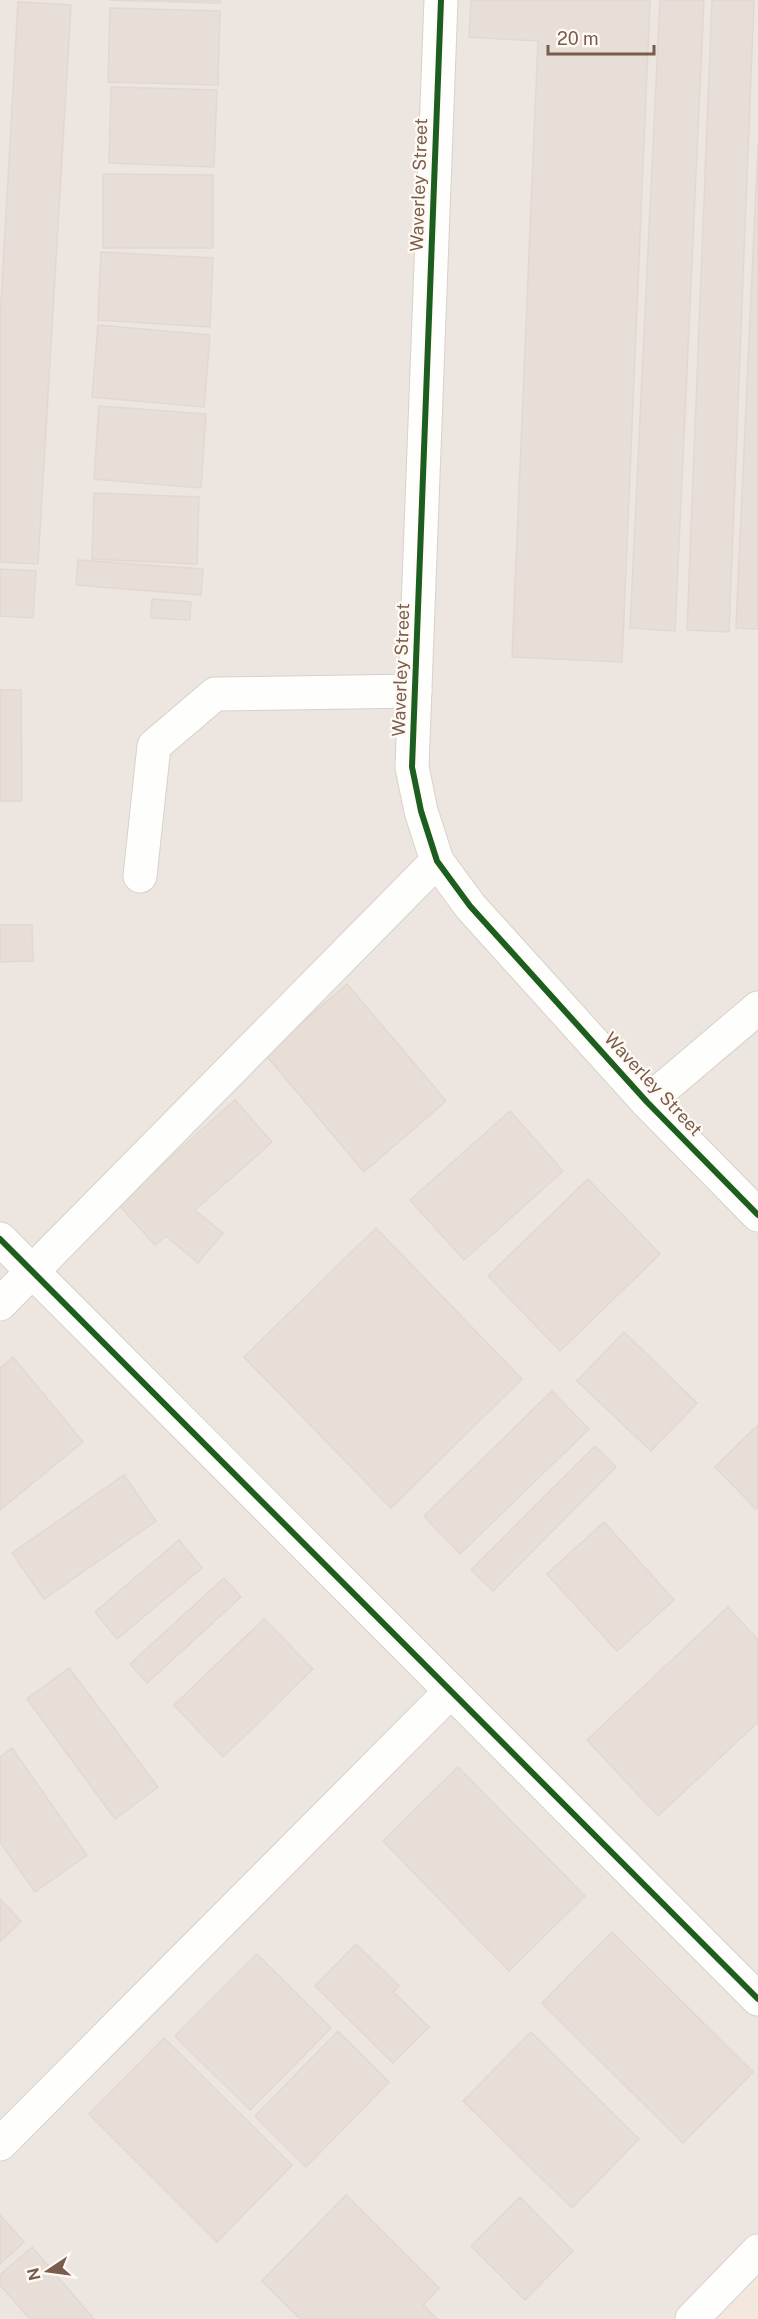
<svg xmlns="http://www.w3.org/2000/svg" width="758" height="2319" viewBox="0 0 758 2319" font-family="'Public Sans',sans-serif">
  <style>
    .residential { fill: #f2e8de }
    .industrial { fill: #ede5e0 }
    .building { fill: #e6ded7; stroke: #e2d8d2; stroke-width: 1.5 }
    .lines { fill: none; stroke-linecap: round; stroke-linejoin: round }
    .minor-casing { stroke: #d7d1cb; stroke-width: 35 }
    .minor { stroke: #fefefd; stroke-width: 33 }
    .cycleway-casing { stroke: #fffaf3; stroke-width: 10 }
    .cycleway { stroke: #1b5e20; stroke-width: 6 }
    .labels { text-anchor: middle; stroke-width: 4.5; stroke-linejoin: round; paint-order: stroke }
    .street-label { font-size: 18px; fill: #7a5c4d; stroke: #fffaf3 }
  </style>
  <rect width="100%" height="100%" fill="#f9f5f0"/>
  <path class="residential" d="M758,2269V2319H706Z"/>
  <path class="industrial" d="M0,0H758V2237L682,2319H0Z"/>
  <g class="building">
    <path d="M109,0H220V3Z"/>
    <path d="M471,0H650L622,662L512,657L538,41L469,37Z"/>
    <path d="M660,0H704L675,631L630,628Z"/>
    <path d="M712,0H754L729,632L687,630Z"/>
    <path d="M18,2L71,5L38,564L0,562V321Z"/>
    <path d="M110,8L220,11L218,85L108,82Z"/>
    <path d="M111,87L217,90L214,167L109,163Z"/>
    <path d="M758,144V629L736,628Z"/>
    <path d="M103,174L213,175V248H103Z"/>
    <path d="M101,252L213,258L210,327L98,320Z"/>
    <path d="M98,325L210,335L204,407L92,397Z"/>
    <path d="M99,406L206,414L201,488L94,479Z"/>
    <path d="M94,493L199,497L197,564L92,559Z"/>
    <path d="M78,560L203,569L201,595L76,585Z"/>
    <path d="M0,569L36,571L33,618L0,616Z"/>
    <path d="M152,599L191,602L190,620L151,618Z"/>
    <path d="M0,690H21L22,801H0Z"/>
    <path d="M0,925H32L33,961L0,962Z"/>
    <path d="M347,984L446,1101L364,1172L265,1054Z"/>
    <path d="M235,1100L272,1142L195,1210L223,1233L198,1263L166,1236L155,1245L118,1204Z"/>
    <path d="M510,1111L563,1171L464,1260L410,1200Z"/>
    <path d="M588,1179L660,1254L560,1351L488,1276Z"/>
    <path d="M376,1228L522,1379L391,1508L244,1357Z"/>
    <path d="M624,1332L697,1403L651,1451L577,1381Z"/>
    <path d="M13,1357L83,1442L0,1510V1368Z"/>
    <path d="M552,1391L589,1429L460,1554L424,1516Z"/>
    <path d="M758,1425V1506L756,1509L715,1467Z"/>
    <path d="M595,1446L616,1467L493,1591L471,1570Z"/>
    <path d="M124,1475L156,1521L44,1599L12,1553Z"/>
    <path d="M604,1522L674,1600L617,1651L547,1574Z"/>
    <path d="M179,1540L202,1568L117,1639L95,1612Z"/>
    <path d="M224,1578L241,1597L147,1683L130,1664Z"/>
    <path d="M728,1607L758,1640V1722L658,1816L587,1740Z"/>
    <path d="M264,1619L313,1669L223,1757L174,1705Z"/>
    <path d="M69,1668L158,1787L115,1819L27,1699Z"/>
    <path d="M12,1748L87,1855L35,1892L0,1842V1757Z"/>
    <path d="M458,1767L585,1896L509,1971L383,1841Z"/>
    <path d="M0,1899L21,1921L0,1942Z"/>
    <path d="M612,1932L753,2072L683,2143L542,2003Z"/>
    <path d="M356,1944L399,1986L393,1992L429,2027L393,2063L315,1986Z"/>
    <path d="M257,1954L331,2028L250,2110L175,2036Z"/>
    <path d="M338,2031L389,2082L306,2167L255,2116Z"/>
    <path d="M531,2032L639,2139L572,2208L463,2101Z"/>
    <path d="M164,2038L292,2165L217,2242L89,2114Z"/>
    <path d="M346,2195L439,2288L423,2305L437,2319H300L262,2281Z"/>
    <path d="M520,2197L573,2251L525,2300L471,2246Z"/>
    <path d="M0,2215L24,2242L0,2264Z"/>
    <path d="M32,2247L94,2319H30L0,2285V2275Z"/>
  </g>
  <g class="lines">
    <g class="minor-casing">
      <g id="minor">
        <path d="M441,0L412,767L421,811L437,861L470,906L647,1102L758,1215"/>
        <path d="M140,876L154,746L215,694L415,691"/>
        <path d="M647,1102L758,1008"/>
        <path d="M0,1239L758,1999"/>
        <path d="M0,1304L437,861"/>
        <path d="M0,2144L451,1691"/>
        <path d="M692,2319L758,2251"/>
      </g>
    </g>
    <use href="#minor" class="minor"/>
    <g class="cycleway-casing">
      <g id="cycleway">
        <path d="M441,0L412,767L421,811L437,861L470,906L647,1102L758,1215"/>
        <path d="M0,1239L758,1999"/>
      </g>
    </g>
    <use href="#cycleway" class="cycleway"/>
  </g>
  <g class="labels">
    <g class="street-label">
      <text transform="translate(419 185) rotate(-88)" y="6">Waverley Street</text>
      <text transform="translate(401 670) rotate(-88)" y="6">Waverley Street</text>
      <text transform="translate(653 1084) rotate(47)" y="6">Waverley Street</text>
    </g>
  </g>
  <g transform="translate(48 2271) rotate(257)" stroke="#fffaf3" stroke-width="4.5" paint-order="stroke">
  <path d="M0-4.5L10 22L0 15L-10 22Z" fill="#7a5c4d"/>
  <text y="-9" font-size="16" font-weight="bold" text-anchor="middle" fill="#7a5c4d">N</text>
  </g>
  <path d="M548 45v9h106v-9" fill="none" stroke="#7a5c4d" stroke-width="3"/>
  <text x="557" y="45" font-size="18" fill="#7a5c4d" stroke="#fffaf3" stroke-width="4.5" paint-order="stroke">20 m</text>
</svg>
